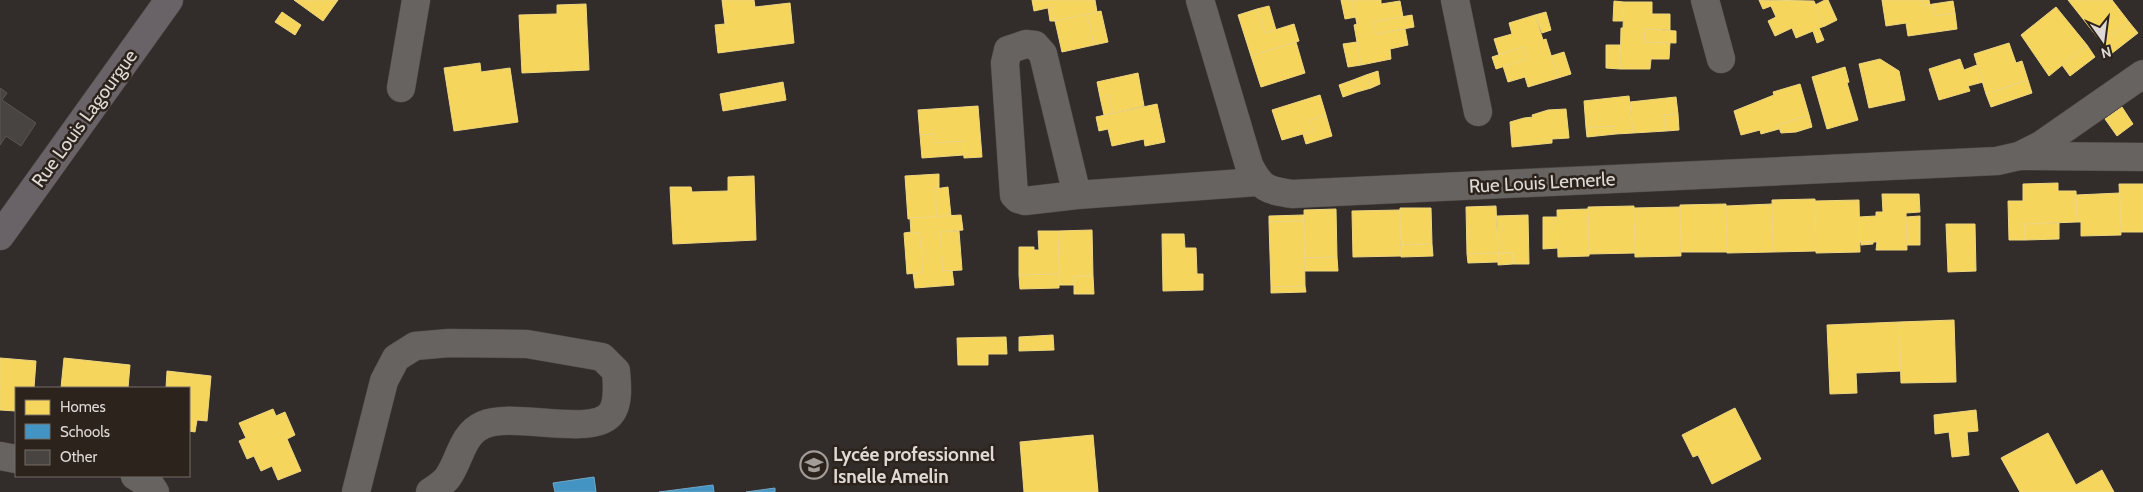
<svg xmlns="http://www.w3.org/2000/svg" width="2143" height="492" viewBox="0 0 2143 492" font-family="Cabin,sans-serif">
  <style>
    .homes { fill: #f6d55c; stroke: #efd680 }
    .schools { fill: #4393c3; stroke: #72a8c8 }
    .building { fill: #484441; stroke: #5b5654 }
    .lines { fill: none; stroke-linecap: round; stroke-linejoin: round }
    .minor-casing { stroke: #4d4946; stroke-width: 29 }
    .major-casing { stroke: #4d4946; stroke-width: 29 }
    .minor { stroke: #676360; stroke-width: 28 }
    .major { stroke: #696367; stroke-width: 28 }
    .labels { text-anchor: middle; stroke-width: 5; stroke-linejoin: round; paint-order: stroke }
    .street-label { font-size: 19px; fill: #dfd9d5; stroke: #2c231d }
    .poi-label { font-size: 19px; font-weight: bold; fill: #dfd9d5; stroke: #2c231d; text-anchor: start }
  </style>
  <rect width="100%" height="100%" fill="#322d2a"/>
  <g class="homes">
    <path d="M294,0H338L323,21Z"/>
    <path d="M722,0H754L755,7L790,3L794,43L718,53L715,25L725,24Z"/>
    <path d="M1032,0H1095L1097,12L1055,21L1052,7L1034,11Z"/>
    <path d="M1341,0H1352L1356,17L1345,19Z"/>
    <path d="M1352,0H1381V4L1400,1L1403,17L1373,22L1376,34L1405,29L1408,45L1390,49L1391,59L1361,65L1354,25L1357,24Z"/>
    <path d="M1759,0L1814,1L1825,26L1819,28L1824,40L1817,43L1813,31L1796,38L1792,28L1775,36L1768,21L1776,17L1771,6L1763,9Z"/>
    <path d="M1825,0H1828L1837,20L1825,26L1815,5Z"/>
    <path d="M1882,0H1922L1923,6L1933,4L1935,16L1955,13L1957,29L1908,36L1906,23L1886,26Z"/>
    <path d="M1922,0H1929L1930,5L1923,6Z"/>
    <path d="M2068,0H2112L2129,22L2102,43Z"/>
    <path d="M1614,1L1624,2L1623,21H1613Z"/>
    <path d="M1953,1L1955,13L1935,16L1933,4Z"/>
    <path d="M1624,2H1652V14H1670V30L1645,29L1644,42L1670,43L1669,59H1651L1650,69H1620L1621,28H1623Z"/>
    <path d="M586,4L589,70L522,73L519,15L557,14V5Z"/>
    <path d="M1269,6L1276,30L1265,33L1257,9Z"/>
    <path d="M1052,7L1055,21H1050L1048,8Z"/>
    <path d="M2056,7L2087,45L2049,76L2021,35Z"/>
    <path d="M1257,9L1265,33L1294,24L1299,41L1251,56L1238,15Z"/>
    <path d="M1101,11L1108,42L1094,45L1087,14Z"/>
    <path d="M282,12L301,25L295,35L275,22Z"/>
    <path d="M1546,12L1551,30L1542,33L1535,15Z"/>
    <path d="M1087,14L1094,45L1062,52L1055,21Z"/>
    <path d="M1412,15L1414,27L1376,34L1373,22Z"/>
    <path d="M1535,15L1543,40L1546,39L1558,78L1528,87L1525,77L1508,82L1503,66L1527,59L1523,47L1499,55L1494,39L1512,34L1509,23Z"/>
    <path d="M2129,22L2138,33L2111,54L2102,43Z"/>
    <path d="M1645,29L1676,31V43L1644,42Z"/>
    <path d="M1296,42L1305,73L1261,87L1251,56Z"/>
    <path d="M1357,42L1361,65L1348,67L1343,44Z"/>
    <path d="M2009,43L2016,63L2022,61L2028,80L1986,94L1974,54Z"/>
    <path d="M1606,45H1620V69L1606,68Z"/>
    <path d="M2087,45L2095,57L2070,76L2062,65Z"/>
    <path d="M1523,47L1527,59L1496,69L1492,57Z"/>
    <path d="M1564,52L1571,74L1558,78L1551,56Z"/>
    <path d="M1880,59L1899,71L1905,100L1869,108L1859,64Z"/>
    <path d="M1960,59L1964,70L1977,65L1983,82L1968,86L1970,91L1939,100L1929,69Z"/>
    <path d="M480,63L481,72L510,68L518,122L454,131L444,68Z"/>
    <path d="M1845,67L1849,82L1847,83L1858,120L1827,129L1812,77Z"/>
    <path d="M1378,71L1380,84L1371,88L1366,75Z"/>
    <path d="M1138,73L1144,106L1113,113L1109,95L1100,97L1097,82Z"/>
    <path d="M1366,75L1371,88L1357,92L1353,80Z"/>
    <path d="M1353,80L1357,92L1343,97L1339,85Z"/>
    <path d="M2028,80L2032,93L1991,107L1986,94Z"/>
    <path d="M783,82L786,100L723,111L720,94Z"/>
    <path d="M1800,84L1809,115L1778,125L1779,129L1761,134L1760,130L1741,135L1734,111L1774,95L1773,92Z"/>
    <path d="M1109,95L1113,113L1104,115L1100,97Z"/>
    <path d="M1320,95L1326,115L1310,120L1313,131L1282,140L1272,110Z"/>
    <path d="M1629,96L1633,133L1616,134L1615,126L1586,128L1584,101Z"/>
    <path d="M1676,97L1678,114L1664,115L1666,131L1633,133L1630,102Z"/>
    <path d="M1157,104L1165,142L1145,146L1144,139L1112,146L1108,129L1099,131L1096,117Z"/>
    <path d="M978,106L982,157L964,158L963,141L935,143L934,134L920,135L918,110Z"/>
    <path d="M2122,107L2133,124L2117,136L2105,119Z"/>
    <path d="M1566,109L1569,138L1552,139V143L1512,147L1510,122L1524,118L1533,117L1532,115L1548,110Z"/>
    <path d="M1678,114L1679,130L1666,131L1664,115Z"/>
    <path d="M1326,115L1332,136L1306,144L1303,134L1313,131L1310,120Z"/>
    <path d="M1809,115L1812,127L1796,132L1781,133L1778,125Z"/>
    <path d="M1615,126L1616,134L1587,137L1586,128Z"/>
    <path d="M934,134L935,143L963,141L964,155L922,158L920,135Z"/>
    <path d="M939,174V189H935L937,217L908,219L905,176Z"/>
    <path d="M754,176L756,240L673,244L670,187H691L692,192L728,191V177Z"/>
    <path d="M2058,183V191H2076L2077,222L2025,224V240H2009L2008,201H2023V184Z"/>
    <path d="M2119,184H2143V232H2121Z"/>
    <path d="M948,187L951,216L937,217L935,189Z"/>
    <path d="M2120,193L2121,235L2081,236V222H2077L2076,195Z"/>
    <path d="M1882,194H1919L1920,212L1906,213L1907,250H1876L1877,242H1859V217L1876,216V212H1883Z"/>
    <path d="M1815,199L1816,251L1773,252L1772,200Z"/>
    <path d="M1859,200L1860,252L1816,253L1815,201Z"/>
    <path d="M1726,204L1727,252H1681L1680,205Z"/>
    <path d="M1772,204L1773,252L1727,253L1726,206Z"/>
    <path d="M1496,206L1498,253L1467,254L1466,207Z"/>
    <path d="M1634,206L1635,253L1589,254L1588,207Z"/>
    <path d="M1680,207L1681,256L1635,257L1634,208Z"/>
    <path d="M1400,208H1431L1432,244L1401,245Z"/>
    <path d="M1336,209L1337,257L1305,258L1304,210Z"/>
    <path d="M1588,209L1589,256L1558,257L1557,210Z"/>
    <path d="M1400,210L1401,256L1353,257L1352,211Z"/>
    <path d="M961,215L963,230L940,232L943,271L952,270L954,285L915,288L913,273L923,272L920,233H911L910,218Z"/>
    <path d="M1304,215V221L1269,222V216Z"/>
    <path d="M1528,215L1529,264H1513V253H1498L1497,216Z"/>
    <path d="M1920,216V245H1907L1906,217Z"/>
    <path d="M1543,217H1557L1558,248L1543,249Z"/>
    <path d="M1304,221L1305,286L1271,287L1269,222Z"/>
    <path d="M2059,223V239L2025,240V224Z"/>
    <path d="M1946,224H1975L1976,271L1948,272Z"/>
    <path d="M1092,230L1093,276H1074V285H1059L1058,231Z"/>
    <path d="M959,231L962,270L943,271L940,232Z"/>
    <path d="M1038,231H1058L1059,274L1019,275V247H1034V250H1039Z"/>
    <path d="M911,232L920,233L923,272L907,274L904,233Z"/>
    <path d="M1162,234H1184L1185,248H1196L1197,274H1203V290L1163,291Z"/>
    <path d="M1861,242H1873V244L1861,245Z"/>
    <path d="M1432,244L1433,256L1401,257V245Z"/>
    <path d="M1498,253H1513V264L1498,265Z"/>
    <path d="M1498,253V262L1468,263L1467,254Z"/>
    <path d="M1337,257L1338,271H1305V258Z"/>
    <path d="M1059,274V288L1020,289L1019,275Z"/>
    <path d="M1074,276H1093L1094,294H1074Z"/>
    <path d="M1305,286L1306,292L1271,293V287Z"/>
    <path d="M1954,320L1956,382L1901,383L1899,322Z"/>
    <path d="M1899,322L1901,371L1856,373L1857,393L1830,394L1827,325Z"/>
    <path d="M1053,335L1054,350L1019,351V337Z"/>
    <path d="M1006,337L1007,354H988V365H958L957,338Z"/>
    <path d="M0,358L36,361L34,388H16V411L0,410Z"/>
    <path d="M64,358L130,365L128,388H61Z"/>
    <path d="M167,371L211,376L207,421L197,420L195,432L189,431V388H166Z"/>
    <path d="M1735,408L1761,459L1712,484L1698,455L1693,457L1682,435Z"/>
    <path d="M273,409L276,416L285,412L295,435L287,439L301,471L278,480L272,466L261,471L254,456L247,459L239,441L246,438L239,423Z"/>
    <path d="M1976,410L1978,431L1967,432L1969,455L1952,457L1949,432L1935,434L1934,415Z"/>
    <path d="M2048,433L2076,485L2102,470L2114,492H2020L2001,458Z"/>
    <path d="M1093,435L1098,492H1024L1020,442Z"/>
  </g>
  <g class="schools">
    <path d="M594,477L596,492H555L553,483Z"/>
    <path d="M713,485L714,492H659Z"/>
    <path d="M775,488V492H746Z"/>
  </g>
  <path class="building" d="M0,88L7,93L2,100L36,123L21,146L6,136L0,145Z"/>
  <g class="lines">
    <g class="minor-casing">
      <g id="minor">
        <path d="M1200,0L1249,165C1261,189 1267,190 1292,194L1997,161L2019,156L2041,145L2143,74"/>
        <path d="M1455,0L1478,112"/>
        <path d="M1705,0L1721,59"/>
        <path d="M401,88L416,0"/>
        <path d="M2021,156L2143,157"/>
        <path d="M1077,195L1043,54L1035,45L1026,44L1008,50L1005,63L1014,195L1018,199L1025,201L1077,195L1257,182"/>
        <path d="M0,456L16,459"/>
        <path d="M135,476L151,486L155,492"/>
        <path d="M356,492L384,381L396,358L415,346L449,343L527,344L602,357L616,371C617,384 619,401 612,412C595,439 514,411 483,425C462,434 460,460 448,477C444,483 436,488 430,492"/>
      </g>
    </g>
    <g class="major-casing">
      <path id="major" d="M0,236L169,0"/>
    </g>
    <use href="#minor" class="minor"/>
    <use href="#major" class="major"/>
  </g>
  <defs>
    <g id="school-ring" transform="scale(1.4375)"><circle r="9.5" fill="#2c231d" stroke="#a29d99" stroke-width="1.5"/><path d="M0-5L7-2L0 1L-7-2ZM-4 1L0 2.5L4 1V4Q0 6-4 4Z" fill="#a29d99"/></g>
  </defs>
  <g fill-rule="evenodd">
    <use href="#school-ring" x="814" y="465"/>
  </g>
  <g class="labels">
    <g class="street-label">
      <text transform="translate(84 118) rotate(-54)" y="7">Rue Louis Lagourgue</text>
      <text transform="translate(1542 182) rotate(-3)" y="7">Rue Louis Lemerle</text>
    </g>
    <g class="poi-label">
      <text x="833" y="461">Lycée professionnel<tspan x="833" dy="22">Isnelle Amelin</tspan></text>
    </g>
  </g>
  <rect x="15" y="387" width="175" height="90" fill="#2c231d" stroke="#746c67"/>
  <rect x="25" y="400" width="25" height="15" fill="#f6d55c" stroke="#746c67"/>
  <text x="60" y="412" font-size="15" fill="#dfd9d5">Homes</text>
  <rect x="25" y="424" width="25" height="15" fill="#4393c3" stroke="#746c67"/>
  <text x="60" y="437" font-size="15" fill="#dfd9d5">Schools</text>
  <rect x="25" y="450" width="25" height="15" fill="#484441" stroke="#746c67"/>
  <text x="60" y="462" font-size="15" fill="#dfd9d5">Other</text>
  <g transform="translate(2103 40) rotate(166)" stroke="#2c231d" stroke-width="4" paint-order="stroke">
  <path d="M0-4L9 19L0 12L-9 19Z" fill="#dfd9d5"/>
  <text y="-8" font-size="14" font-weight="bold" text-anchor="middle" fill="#dfd9d5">N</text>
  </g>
</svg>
